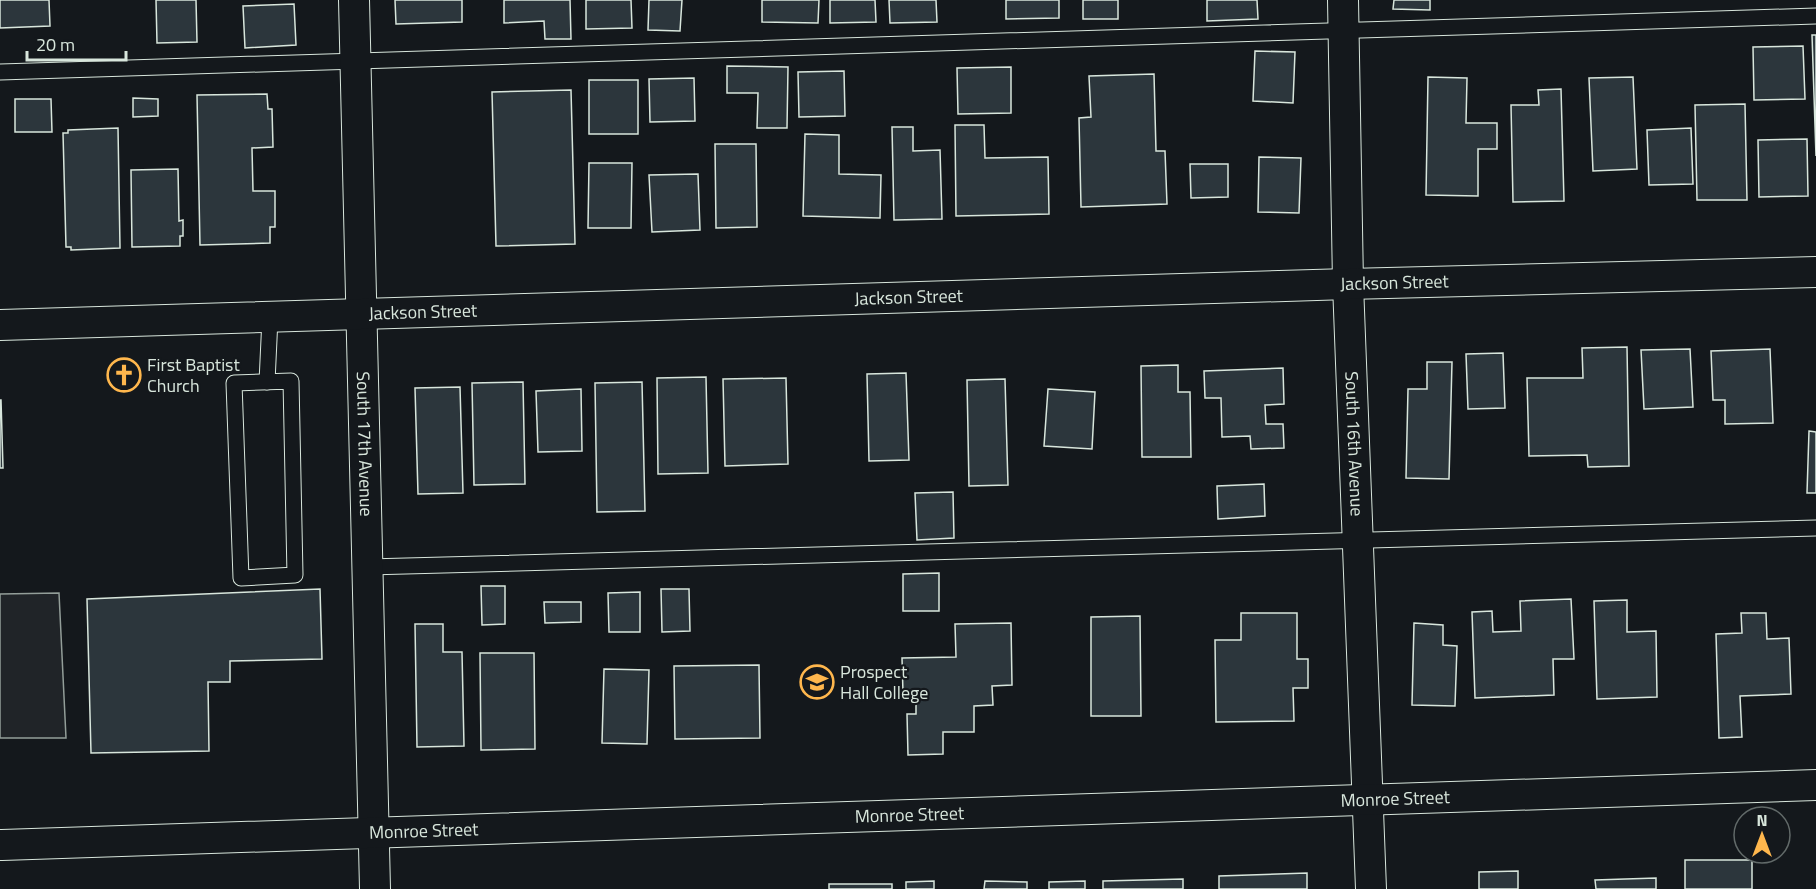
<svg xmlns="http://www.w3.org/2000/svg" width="1816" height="889" viewBox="0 0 1816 889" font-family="'Titillium Web',sans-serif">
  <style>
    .park { fill: #202428; stroke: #939e99; stroke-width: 1.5 }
    .building { fill: #2c363c; stroke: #d8e6dc; stroke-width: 1.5 }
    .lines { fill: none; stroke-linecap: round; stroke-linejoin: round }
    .lane-casing { stroke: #d8e6dc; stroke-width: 17 }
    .street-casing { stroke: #d8e6dc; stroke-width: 32 }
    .lane { stroke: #14181c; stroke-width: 15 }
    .street { stroke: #14181c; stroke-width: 30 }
    .labels { text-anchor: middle; stroke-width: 4.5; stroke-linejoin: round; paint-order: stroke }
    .street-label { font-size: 18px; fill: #d8e6dc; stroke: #14181c }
    .poi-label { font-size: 18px; fill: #d8e6dc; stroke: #14181c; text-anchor: start }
  </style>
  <rect width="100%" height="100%" fill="#14181c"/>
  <path class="park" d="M59,593L66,738H0V594Z"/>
  <g class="building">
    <path d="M0,0H49L50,26L0,28Z"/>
    <path d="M156,0H196L197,42L157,43Z"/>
    <path d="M395,0H462V22L396,24Z"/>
    <path d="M504,0H570L571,39H545L544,21L504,23Z"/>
    <path d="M586,0H631L632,28L586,29Z"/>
    <path d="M649,0H682L680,31L648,30Z"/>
    <path d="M762,0H819L818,23L762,22Z"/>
    <path d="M830,0H875L876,22L830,23Z"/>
    <path d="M889,0H936L937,22L890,23Z"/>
    <path d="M1006,0H1059V18L1006,19Z"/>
    <rect x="1083" y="0" width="35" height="19"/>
    <path d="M1207,0H1257L1258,19L1207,21Z"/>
    <path d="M1394,0H1430V10L1393,9Z"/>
    <path d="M294,4L296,45L245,48L243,6Z"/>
    <path d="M1812,35H1816V156Z"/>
    <path d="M1803,46L1805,99L1754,100L1753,47Z"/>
    <path d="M1255,51L1295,52L1293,103L1253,101Z"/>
    <path d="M727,66L788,67L787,128H757L758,93H727Z"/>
    <path d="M1011,67V113L958,114L957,68Z"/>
    <path d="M844,71L845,116L799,117L798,72Z"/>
    <path d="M1154,74L1156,151H1165L1167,204L1081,207L1079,118L1091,117L1089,76Z"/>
    <path d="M1428,77L1467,78L1466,123H1497V149H1478V196L1426,195Z"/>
    <path d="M1633,77L1637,169L1593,171L1589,78Z"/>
    <path d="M694,78L695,121L650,122L649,79Z"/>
    <rect x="589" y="80" width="49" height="54"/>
    <path d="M1561,89L1564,201L1513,202L1511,105H1539L1538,90Z"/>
    <path d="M571,90L575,244L496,246L492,92Z"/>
    <path d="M267,94L268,109H272L273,147L252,148L253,191H275V227H270V243L200,245L197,95Z"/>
    <path d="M133,98L158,99V116L133,117Z"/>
    <path d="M15,99H51L52,132H15Z"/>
    <path d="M1745,104L1747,200H1697L1695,105Z"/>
    <path d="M955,125H984L985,158L1048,157L1049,214L956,216Z"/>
    <path d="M892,127H913V151L940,150L942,219L894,220Z"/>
    <path d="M118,128L120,248L71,250V247H66L63,133H68V130Z"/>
    <path d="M1691,128L1693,184L1649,185L1647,130Z"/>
    <path d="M805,134L839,135V174L881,175L880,218L803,216Z"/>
    <path d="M1807,139L1808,196L1759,197L1758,140Z"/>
    <path d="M715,144H756L757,227L716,228Z"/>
    <path d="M1259,157L1301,158L1299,213L1258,212Z"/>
    <path d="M589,163H632L631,228H588Z"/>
    <path d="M1190,164H1228V197L1191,198Z"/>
    <path d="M178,169L179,221L183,220V236H180V246L132,247L131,170Z"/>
    <path d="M698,174L700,230L652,232L649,175Z"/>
    <path d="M1627,347L1629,466L1588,467L1587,455L1529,456L1527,378H1583L1582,348Z"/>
    <path d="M1690,349L1693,407L1644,409L1641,350Z"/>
    <path d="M1770,349L1773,423L1725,424V400H1713L1711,351Z"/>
    <path d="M1503,353L1505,408L1468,409L1466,354Z"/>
    <path d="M1427,362H1452L1449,479L1406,478L1408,389H1427Z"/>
    <path d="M1178,365V392H1190L1191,457H1142L1141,366Z"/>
    <path d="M1283,368L1284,404L1265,405L1266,424H1283L1284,448L1251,449L1250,436L1222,437L1221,398H1205L1204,371Z"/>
    <path d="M906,373L909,460L869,461L867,374Z"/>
    <path d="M706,377L708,473L658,474L657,378Z"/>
    <path d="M786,378L788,464L725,466L723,379Z"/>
    <path d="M1005,379L1008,485L969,486L967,380Z"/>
    <path d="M523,382L525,484L474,485L472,383Z"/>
    <path d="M642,382L645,511L597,512L595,383Z"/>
    <path d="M460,387L463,493L418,494L415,388Z"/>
    <path d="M581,389L582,451L538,452L536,391Z"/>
    <path d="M1048,389L1095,392L1092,449L1044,446Z"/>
    <path d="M0,400H1L3,468H0Z"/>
    <path d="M1809,431L1816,432V493H1807Z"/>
    <path d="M1264,484L1265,516L1218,519L1217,486Z"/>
    <path d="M953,492L954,538L917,540L915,493Z"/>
    <path d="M939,573V611H903V574Z"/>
    <path d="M481,586H505V624L482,625Z"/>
    <path d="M320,589L322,659L230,661V682H208L209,751L91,753L87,599Z"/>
    <path d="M661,589H689L690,631L662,632Z"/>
    <path d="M640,592V632H609L608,593Z"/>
    <path d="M1571,599L1574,659H1553L1554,695L1475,698L1472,612L1492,611L1493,632L1521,631L1520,601Z"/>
    <path d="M1627,600V632L1656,631L1657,697L1597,699L1594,601Z"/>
    <path d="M544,602H581V622L545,623Z"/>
    <path d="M1241,613H1297V659H1308V688H1293L1294,721L1216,722L1215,640H1241Z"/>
    <path d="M1741,613H1766L1767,639L1789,638L1791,694L1740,696L1742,737L1719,738L1716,634L1742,633Z"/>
    <path d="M1140,616L1141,716H1091V617Z"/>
    <path d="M1011,623L1012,685L992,686L993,705L974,706V732H943V754L908,755L907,714H916V693H903L902,658L956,657L955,624Z"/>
    <path d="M1414,623L1443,625V645L1457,646L1455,706L1412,705Z"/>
    <path d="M415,624H443V652H462L464,746L417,747Z"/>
    <path d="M480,653H534L535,749L481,750Z"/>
    <path d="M759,665L760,738L675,739L674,666Z"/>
    <path d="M604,669L649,670L647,744L602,743Z"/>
    <rect x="1685" y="860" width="67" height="29"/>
    <path d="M1518,871V889H1479V872Z"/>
    <path d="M1307,873V889H1219V876Z"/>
    <path d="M1656,878V889H1596L1595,880Z"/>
    <path d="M1183,879V889H1103V881Z"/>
    <path d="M934,881V889H906V882Z"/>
    <path d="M985,881L1027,882V889H984Z"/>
    <path d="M1085,881V889H1049V882Z"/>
    <rect x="829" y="884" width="63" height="5"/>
  </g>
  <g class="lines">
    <g class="lane-casing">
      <g id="lane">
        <path d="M0,72L1816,16"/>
        <path d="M291,381L295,575L241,578L234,383Z"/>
        <path d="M267,382L270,318"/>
        <path d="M368,567L1816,528"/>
      </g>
    </g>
    <g class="street-casing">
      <g id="street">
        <path id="s1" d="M354,0L375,889"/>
        <path id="s2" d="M1343,0L1348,284L1371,889"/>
        <path id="s3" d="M0,325L1348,284L1816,272"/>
        <path id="s4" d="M2,845L1816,785"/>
      </g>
    </g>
    <use href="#lane" class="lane"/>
    <use href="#street" class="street"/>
  </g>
  <defs>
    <g id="church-ring" transform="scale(1.725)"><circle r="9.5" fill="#14181c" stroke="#ffb74d" stroke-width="1.5"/><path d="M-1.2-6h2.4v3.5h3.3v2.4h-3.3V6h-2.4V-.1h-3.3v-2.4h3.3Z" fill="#ffb74d"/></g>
    <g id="school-ring" transform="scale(1.725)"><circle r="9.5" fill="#14181c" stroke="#ffb74d" stroke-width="1.5"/><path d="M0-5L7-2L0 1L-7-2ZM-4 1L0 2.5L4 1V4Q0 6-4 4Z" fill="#ffb74d"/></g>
  </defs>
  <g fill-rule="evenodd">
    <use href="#church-ring" x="124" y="375"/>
    <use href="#school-ring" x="817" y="682"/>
  </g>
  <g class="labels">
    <g class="street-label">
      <text dy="6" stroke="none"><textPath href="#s3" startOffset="1395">Jackson Street</textPath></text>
      <text dy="6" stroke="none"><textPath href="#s3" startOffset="909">Jackson Street</textPath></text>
      <text dy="6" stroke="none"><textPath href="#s3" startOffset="423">Jackson Street</textPath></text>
      <text dy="6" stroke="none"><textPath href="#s1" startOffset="444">South 17th Avenue</textPath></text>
      <text dy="6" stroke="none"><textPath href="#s2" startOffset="444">South 16th Avenue</textPath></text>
      <text dy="6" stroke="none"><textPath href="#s4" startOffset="1394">Monroe Street</textPath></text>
      <text dy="6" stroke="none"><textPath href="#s4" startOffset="908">Monroe Street</textPath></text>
      <text dy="6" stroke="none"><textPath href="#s4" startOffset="422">Monroe Street</textPath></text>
    </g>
    <g class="poi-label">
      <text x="147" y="371">First Baptist<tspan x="147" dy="21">Church</tspan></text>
      <text x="840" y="678">Prospect<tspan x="840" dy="21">Hall College</tspan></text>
    </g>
  </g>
  <g transform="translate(1762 835)"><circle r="28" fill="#14181c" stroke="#626a69" stroke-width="1.5"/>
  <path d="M0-4.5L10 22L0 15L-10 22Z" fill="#ffb74d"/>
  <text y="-9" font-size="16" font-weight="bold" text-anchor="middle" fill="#d8e6dc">N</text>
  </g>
  <path d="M27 51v9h99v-9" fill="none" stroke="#d8e6dc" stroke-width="3"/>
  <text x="36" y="51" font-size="18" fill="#d8e6dc" stroke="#14181c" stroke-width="4.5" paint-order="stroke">20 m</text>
</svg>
